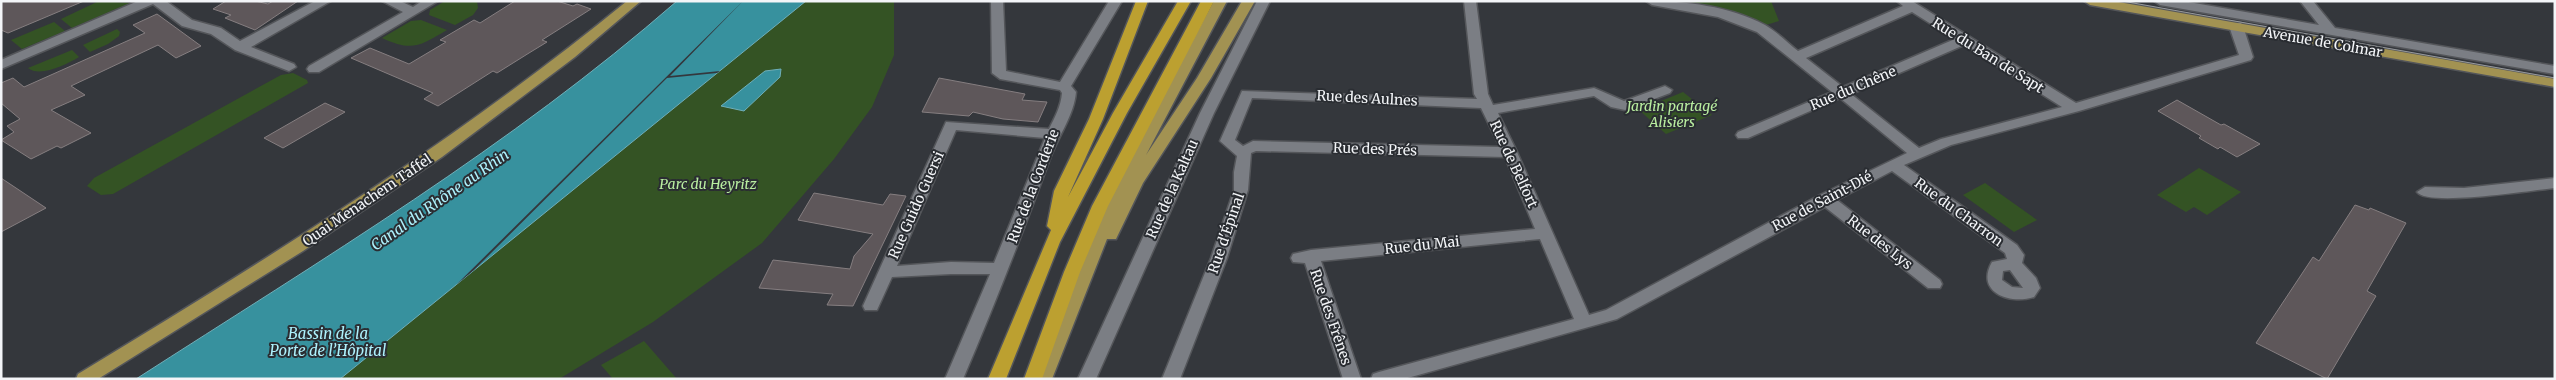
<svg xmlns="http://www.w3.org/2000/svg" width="2556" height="380" viewBox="0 0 2556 380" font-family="Merriweather,serif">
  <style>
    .green { fill: #345324 }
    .water { fill: #37919e; stroke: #6fafb9 }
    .pier { fill: #34373c }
    .building { fill: #5e575a; stroke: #857e80 }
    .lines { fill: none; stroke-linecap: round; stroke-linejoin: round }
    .minor-casing { stroke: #54565a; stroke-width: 3 }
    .major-casing { stroke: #54565a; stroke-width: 3 }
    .highway-casing { stroke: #54565a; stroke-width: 3 }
    .minor { fill: #7b7e84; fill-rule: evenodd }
    .major { fill: #a29252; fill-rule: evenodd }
    .highway { fill: #bca030; fill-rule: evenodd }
    .tram { stroke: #979a9d; stroke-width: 1 }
    .labels { text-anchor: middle; stroke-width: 4; stroke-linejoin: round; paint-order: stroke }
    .street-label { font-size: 14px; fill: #f3f5f8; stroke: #2a2d32 }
    .park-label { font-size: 14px; font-style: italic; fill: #b9eea0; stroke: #2a2d32 }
    .water-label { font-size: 15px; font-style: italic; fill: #adf1fc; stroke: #2a2d32 }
  </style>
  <rect width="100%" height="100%" fill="#34373c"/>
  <g class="green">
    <path d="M99,1L130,3L72,28L61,19Z"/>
    <path d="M445,1H477L478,8L473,15L455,25L429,15L430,10Z"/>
    <path d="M806,1H894V55L872,107L834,159L762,243L653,322L559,379H340Z"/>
    <path d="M1680,1H1771L1779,21L1766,25L1718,7Z"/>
    <path d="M421,20L447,30C420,46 412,52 382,38L411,21Z"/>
    <path d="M54,22L65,31L22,49L11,40Z"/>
    <path d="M117,29L120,32L119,36L108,44L90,52L83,45Z"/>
    <path d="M72,50L79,57C67,64 40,78 28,68Z"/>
    <path d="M293,73L307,80L308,83L113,194L101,195L87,186L94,178L281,75Z"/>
    <path d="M1683,92L1712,115L1666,134L1639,110Z"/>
    <path d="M2199,168L2241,192L2207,215L2194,207L2186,212L2157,195Z"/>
    <path d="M1985,183L2037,220L2014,232L1963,195Z"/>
    <path d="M644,341L677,379H613L601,365Z"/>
  </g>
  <g class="water">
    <path d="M677,1H806L340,379H136C321,260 511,146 677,1Z"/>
    <path d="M781,69L780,77L744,111L721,106L765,71Z"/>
  </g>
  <path class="pier" d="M743,1L670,76L720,71L717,73L667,78L474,270L456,285Z"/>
  <g class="building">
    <path d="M1,1H84L8,33L1,30Z"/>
    <path d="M226,1H255L268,4L273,1H298L255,30L225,18L231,15L213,9Z"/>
    <path d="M515,1H557L573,6L577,4L591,9L542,40L547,42L529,53L497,73L493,71L438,106L424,99L433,93L351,58L370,48L409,64L446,42L440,40L474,20L480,23Z"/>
    <path d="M157,14L201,46L176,58L158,45L71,86L85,95L51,110L91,133L61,148L57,146L31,159L1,140L14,132L7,126L20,119L1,103V83L13,78L24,87L145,33L133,25Z"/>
    <path d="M939,78L1025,94L1022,100L1047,102L1038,122L1003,119L973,112L969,116L922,112Z"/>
    <path d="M2177,100L2221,125L2224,124L2260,144L2237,157L2220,147L2218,149L2199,138L2201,136L2158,111Z"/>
    <path d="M325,103L345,112L283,148L264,138Z"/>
    <path d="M1,178L46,208L1,232Z"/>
    <path d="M814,193L883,205L890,194L906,196L853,306L827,305L833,294L759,288L773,260L850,269L854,256L873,234L798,220Z"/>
    <path d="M2355,205L2369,210L2370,208L2406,223L2367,291L2376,296L2327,379L2256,343L2313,257L2319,261Z"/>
  </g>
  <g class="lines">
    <g class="minor-casing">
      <g id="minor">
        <path d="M138,1H166L192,20L221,28L240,41L315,1H331L251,47L294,64L296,67L289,71L235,50L211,34L182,26L153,4L1,69V60Z"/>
        <path d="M382,1H400L413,7L422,1H438L319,72H309L307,69L309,66L403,12Z"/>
        <path d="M991,1H1003L1006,71L1060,82L1109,1H1122L1071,86L1076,92C1074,115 1059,135 1051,156C1023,232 995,304 963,379H945L990,274H951L892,277L877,310H865L863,306L946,122L1049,129C1055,117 1061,106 1062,93L1060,90L1000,79L992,73ZM956,130L1045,138L994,263L951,262L897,266Z"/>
        <path d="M1257,1H1270L1214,113L1096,379H1078L1200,113Z"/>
        <path d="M1464,1H1476L1488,94L1493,105L1594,88L1624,101L1665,86L1672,90L1670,93L1625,110L1611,107L1594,96L1498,113L1517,152L1589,315L1606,310L1820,195L1907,153L1840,98L1748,138H1738L1736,135L1738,132L1832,92L1757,32L1718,17L1652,5L1646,1C1686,1 1729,6 1765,25C1777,32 1788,43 1798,51L1903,6L1897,1H1912L2076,103L2239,55L2229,26L2231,23H2241L2243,26L2253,57L2251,60L2079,111L1951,145L1904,165L2017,245L2024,255L2022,263L2036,278L2040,288L2034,297C2009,305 1975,292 1992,262L2007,259L2005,253L1892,171L1837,200L1940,280L1942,284L1940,288H1928L1825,207L1617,319L1404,379H1371L1373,374L1379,372L1574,319L1540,239L1321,261L1361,379H1343L1305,263L1293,262L1291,258L1293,254L1311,250L1535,229L1505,157L1256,151L1251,153L1248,190L1227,258L1180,379H1162L1211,258L1234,190V172L1237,156L1220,141L1242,91L1477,99L1474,94ZM1912,12L1955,39L1843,87L1806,58ZM1964,45L2062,107L1941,139L1919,148L1851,94ZM1252,98L1481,108L1500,147L1253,141L1243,146L1235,140ZM2010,270L2023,288L2012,287L2002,280L2003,271Z"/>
        <path d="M2154,1H2183L2319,25L2300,1H2313L2335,28L2555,66V74L2160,5Z"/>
        <path d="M2555,178V188C2534,190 2427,207 2417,192L2425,187L2464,188Z"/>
      </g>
    </g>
    <g class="major-casing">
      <g id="major">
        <path d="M627,1H641L575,57L442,157L303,251L98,379H76L78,374C268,259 455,142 627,1Z"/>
        <path d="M1214,1H1227L1146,155L1197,78L1242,1H1255L1211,78L1143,183L1116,239H1107L1052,379H1034L1111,191Z"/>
        <path d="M2084,1H2113L2555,79V87L2090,5Z"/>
      </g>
    </g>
    <g class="highway-casing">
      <g id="highway">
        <path d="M1136,1H1148L1103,119L1068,197L1113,113L1178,1H1191L1127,113L1060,242L1006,379H988L1051,230L1047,226L1054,191L1089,119Z"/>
        <path d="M1201,1H1214L1108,206L1080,272L1042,379H1024L1064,272L1092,206Z"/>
      </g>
    </g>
    <use href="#minor" class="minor"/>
    <use href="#major" class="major"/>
    <use href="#highway" class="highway"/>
    <path class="tram" d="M2122,1L2555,78"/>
  </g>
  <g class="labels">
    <g class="street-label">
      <text transform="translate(2323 42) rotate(10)" y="5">Avenue de Colmar</text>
      <text transform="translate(1988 55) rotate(32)" y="5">Rue du Ban de Sapt</text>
      <text transform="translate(1853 88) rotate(-23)" y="5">Rue du Chêne</text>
      <text transform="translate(1367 98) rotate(3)" y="5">Rue des Aulnes</text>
      <text transform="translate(1375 149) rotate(2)" y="5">Rue des Prés</text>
      <text transform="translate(1514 164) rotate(65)" y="5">Rue de Belfort</text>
      <text transform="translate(1033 186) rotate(-69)" y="5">Rue de la Corderie</text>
      <text transform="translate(1172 189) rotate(-66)" y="5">Rue de la Kaltau</text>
      <text transform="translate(367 200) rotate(-34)" y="5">Quai Menachem Taffel</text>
      <text transform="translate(1822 201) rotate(-28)" y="5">Rue de Saint-Dié</text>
      <text transform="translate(916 205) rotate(-66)" y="5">Rue Guido Guersi</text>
      <text transform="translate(1959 212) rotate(36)" y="5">Rue du Charron</text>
      <text transform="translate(1226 233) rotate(-71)" y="5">Rue d'Épinal</text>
      <text transform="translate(1880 242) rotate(38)" y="5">Rue des Lys</text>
      <text transform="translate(1422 245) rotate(-6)" y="5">Rue du Mai</text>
      <text transform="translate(1331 317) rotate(71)" y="5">Rue des Frênes</text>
    </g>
    <g class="park-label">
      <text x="1672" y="111">Jardin partagé<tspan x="1672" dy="16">Alisiers</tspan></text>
      <text x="708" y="189">Parc du Heyritz</text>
    </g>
    <g class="water-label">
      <text transform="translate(440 200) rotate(-35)" y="5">Canal du Rhône au Rhin</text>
      <text x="328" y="339">Bassin de la<tspan x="328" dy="17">Porte de l’Hôpital</tspan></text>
    </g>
  </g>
  <rect width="2556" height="380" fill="none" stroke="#f3f5f8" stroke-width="5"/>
</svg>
